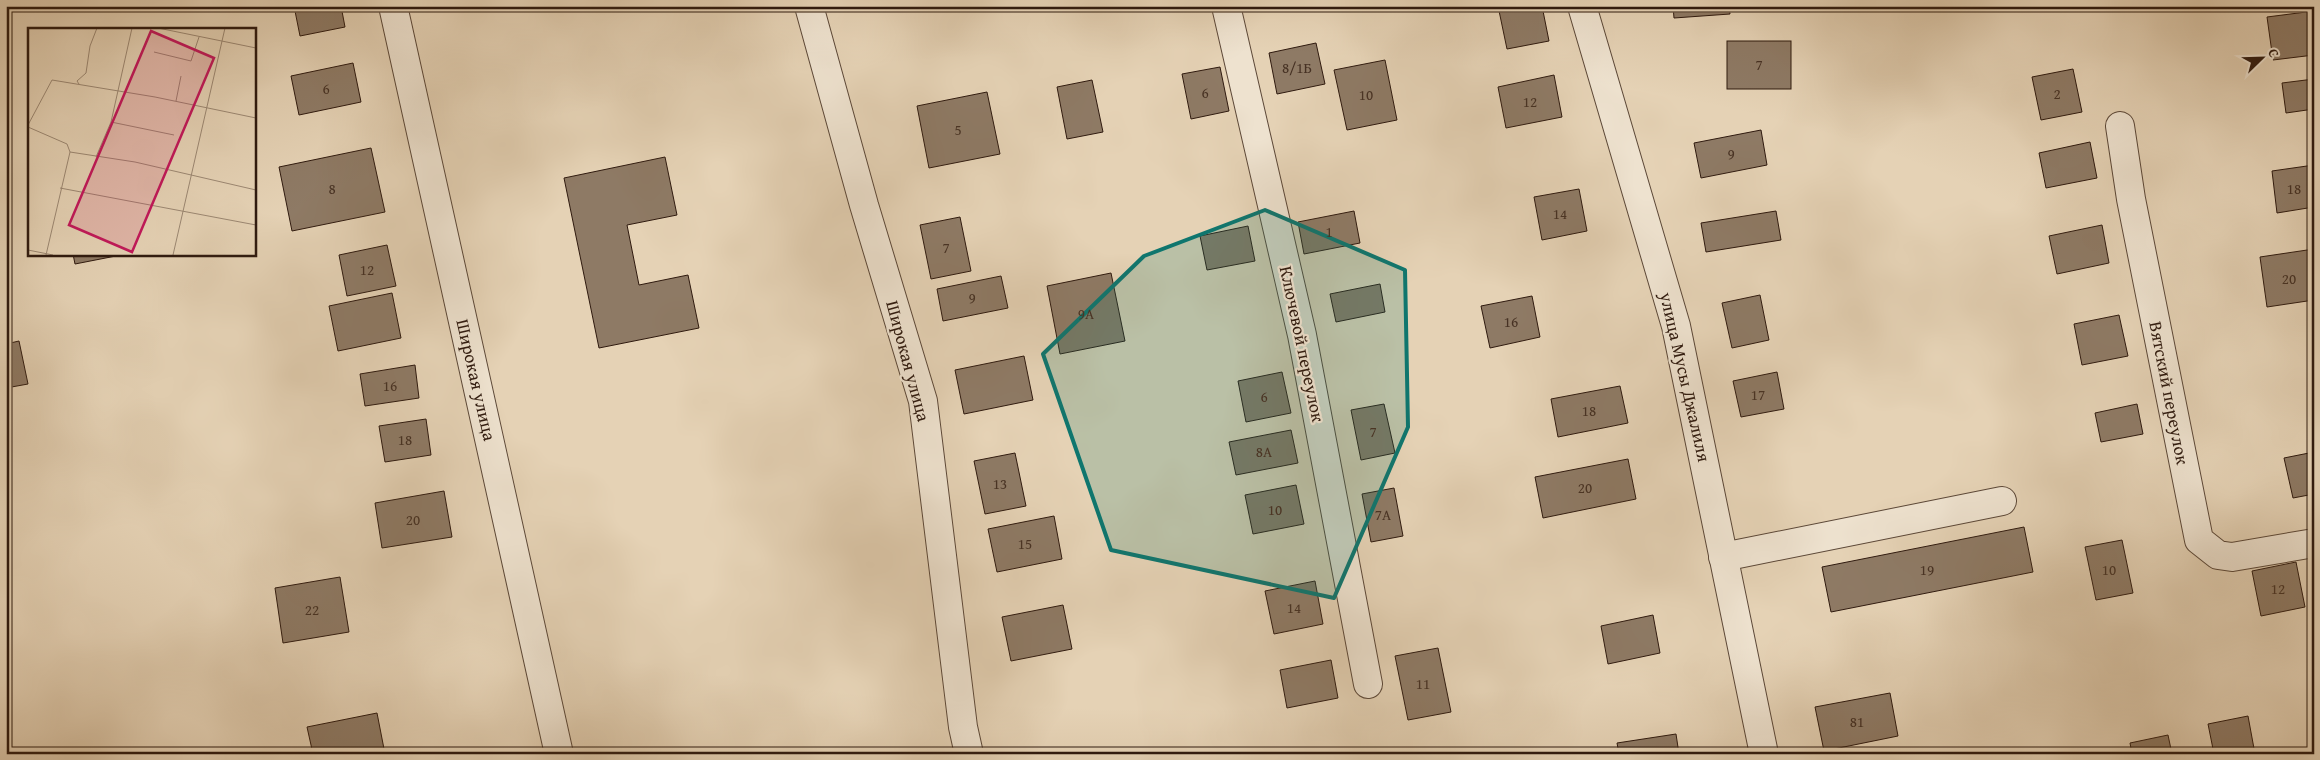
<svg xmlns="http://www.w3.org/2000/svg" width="2320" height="760" viewBox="0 0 2320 760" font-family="'Gentium Book Plus',serif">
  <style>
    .building { fill: #8e7a65; stroke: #2f1a0f }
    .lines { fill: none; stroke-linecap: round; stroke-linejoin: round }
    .minor-casing { stroke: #5c4838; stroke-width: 30 }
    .minor { stroke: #eee2cf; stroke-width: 28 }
    .marked { fill: #0f766e; fill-opacity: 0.2; stroke: #0f766e; stroke-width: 4; stroke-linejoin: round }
    .labels { text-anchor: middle; stroke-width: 4.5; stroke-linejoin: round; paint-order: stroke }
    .number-label { font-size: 15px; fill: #473224 }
    .street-label { font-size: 18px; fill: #2f1a0f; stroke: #eee2cf }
    .inset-road { fill: none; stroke: #9c8873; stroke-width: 1 }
    .view { fill: #c2185b; fill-opacity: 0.15; stroke: #c2185b; stroke-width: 2.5 }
    .inset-edge { fill: none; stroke: #2f1a0f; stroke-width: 2.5 }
  </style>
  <rect width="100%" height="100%" fill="#e5d2b5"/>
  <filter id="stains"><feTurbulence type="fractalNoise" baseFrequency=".004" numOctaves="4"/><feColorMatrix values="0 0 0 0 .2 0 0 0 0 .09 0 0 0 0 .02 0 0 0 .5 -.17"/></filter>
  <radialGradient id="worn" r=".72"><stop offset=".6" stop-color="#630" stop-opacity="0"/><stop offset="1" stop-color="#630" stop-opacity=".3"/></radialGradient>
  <g class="building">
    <path d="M294,6H341L345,27L300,36Z"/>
    <path d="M1498,6H1542L1549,41L1507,49Z"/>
    <path d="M1673,6H1729L1730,14L1674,18Z"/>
    <path d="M2314,11V55L2273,60L2267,17Z"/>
    <rect x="1727" y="41" width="64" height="48"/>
    <path d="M1316,43L1325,84L1277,94L1269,53Z"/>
    <path d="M1385,60L1397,120L1347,130L1334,70Z"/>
    <path d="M353,63L361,102L299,115L291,76Z"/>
    <path d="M1220,67L1229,111L1191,119L1182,74Z"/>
    <path d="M2073,69L2082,112L2041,120L2032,77Z"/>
    <path d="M1554,75L1562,117L1506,128L1498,87Z"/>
    <path d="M2314,79V109L2286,113L2282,83Z"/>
    <path d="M1092,80L1103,132L1067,139L1057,87Z"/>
    <path d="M987,92L1000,154L929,168L917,106Z"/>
    <path d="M1761,130L1767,165L1701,178L1694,143Z"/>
    <path d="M2090,142L2097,178L2046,188L2039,153Z"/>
    <path d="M371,148L385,212L292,231L279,167Z"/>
    <path d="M665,157L677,215L627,225L639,285L688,275L699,328L599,348L564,178Z"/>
    <path d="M2314,165V207L2277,213L2272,171Z"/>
    <path d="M1579,189L1587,231L1542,240L1534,197Z"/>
    <path d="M1354,211L1360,243L1304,254L1298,222Z"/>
    <path d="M1776,211L1781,240L1706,252L1701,223Z"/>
    <path d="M960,217L971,271L931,279L920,225Z"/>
    <path d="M2102,225L2109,263L2057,274L2049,236Z"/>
    <path d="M1248,226L1255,261L1207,270L1200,236Z"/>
    <path d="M387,245L396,286L347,296L339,255Z"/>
    <path d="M2314,249V300L2267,307L2260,257Z"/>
    <path d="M73,254H126L75,264Z"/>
    <path d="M1111,273L1125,341L1060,354L1047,286Z"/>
    <path d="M1001,276L1008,308L943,321L937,289Z"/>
    <path d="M1380,284L1385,312L1336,322L1330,294Z"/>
    <path d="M392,293L401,338L338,351L329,306Z"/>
    <path d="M1760,295L1769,340L1732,348L1722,303Z"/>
    <path d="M1532,296L1540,337L1490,348L1481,306Z"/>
    <path d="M2119,315L2128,356L2082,365L2074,324Z"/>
    <path d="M19,341L28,384L6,388V344Z"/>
    <path d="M1024,356L1033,400L964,414L955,370Z"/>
    <path d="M415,365L419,398L365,406L360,374Z"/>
    <path d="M1282,372L1291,413L1246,422L1238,381Z"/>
    <path d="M1777,372L1784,409L1741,417L1733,381Z"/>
    <path d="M1620,386L1628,423L1558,437L1551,399Z"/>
    <path d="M1384,404L1395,453L1361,460L1351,410Z"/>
    <path d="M2137,404L2143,434L2101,442L2095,413Z"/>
    <path d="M426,419L431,455L385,462L379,426Z"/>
    <path d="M1291,430L1298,463L1236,475L1229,442Z"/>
    <path d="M2314,452V494L2293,498L2284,458Z"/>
    <path d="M1015,453L1026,506L985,514L974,461Z"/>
    <path d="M1628,459L1636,499L1543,518L1535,477Z"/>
    <path d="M1296,485L1304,524L1253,534L1245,495Z"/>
    <path d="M1394,488L1403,536L1371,542L1362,494Z"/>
    <path d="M444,491L452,537L382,548L375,503Z"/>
    <path d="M1054,516L1062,559L997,572L988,529Z"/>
    <path d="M2024,527L2033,572L1831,612L1822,567Z"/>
    <path d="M2122,540L2133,593L2096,600L2085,547Z"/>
    <path d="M2296,562L2305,607L2261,616L2252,571Z"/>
    <path d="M340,577L349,632L283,643L275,588Z"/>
    <path d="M1315,581L1323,624L1274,634L1265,591Z"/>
    <path d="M1063,605L1072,649L1011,661L1002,617Z"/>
    <path d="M1653,615L1660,653L1608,664L1601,626Z"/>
    <path d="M1438,648L1451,712L1408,720L1395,656Z"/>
    <path d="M1331,660L1338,698L1287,708L1280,670Z"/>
    <path d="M1890,693L1898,736L1824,751L1815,707Z"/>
    <path d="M377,713L385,754H313L307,727Z"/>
    <path d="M2248,716L2255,754H2214L2208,724Z"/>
    <path d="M1676,734L1679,754H1619L1617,743Z"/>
    <path d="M2168,735L2172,754H2132L2130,743Z"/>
  </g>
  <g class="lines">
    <g class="minor-casing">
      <g id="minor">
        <path d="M393,6L559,754"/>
        <path d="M809,6L864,205L923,401L963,727L969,754"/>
        <path d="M1226,6L1302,335L1368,684"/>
        <path d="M1582,6L1676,326L1764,754"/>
        <path d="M2120,126L2131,199L2199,540L2218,555L2232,557L2314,543"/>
        <path d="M1723,557L2002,501"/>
      </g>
    </g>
    <use href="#minor" class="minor"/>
  </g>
  <path class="marked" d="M1265,210L1405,270L1408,427L1334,598L1111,550L1043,354L1144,256Z"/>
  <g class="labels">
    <g class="number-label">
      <text x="1759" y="70">7</text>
      <text x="1297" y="73">8/1Б</text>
      <text x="326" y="94">6</text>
      <text x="1205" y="98">6</text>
      <text x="2057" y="99">2</text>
      <text x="1366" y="100">10</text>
      <text x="1530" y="107">12</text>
      <text x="958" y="135">5</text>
      <text x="1731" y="159">9</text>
      <text x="332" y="194">8</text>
      <text x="2294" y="194">18</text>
      <text x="1560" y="219">14</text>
      <text x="1329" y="237">1</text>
      <text x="946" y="253">7</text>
      <text x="367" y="275">12</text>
      <text x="2289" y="284">20</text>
      <text x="972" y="303">9</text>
      <text x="1086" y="319">9А</text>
      <text x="1511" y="327">16</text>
      <text x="390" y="391">16</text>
      <text x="1758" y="400">17</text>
      <text x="1264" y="402">6</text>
      <text x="1589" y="416">18</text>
      <text x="1373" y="437">7</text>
      <text x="405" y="445">18</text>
      <text x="1264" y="457">8А</text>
      <text x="1000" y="489">13</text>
      <text x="1585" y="493">20</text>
      <text x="1275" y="515">10</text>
      <text x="1383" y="520">7А</text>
      <text x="413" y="525">20</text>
      <text x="1025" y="549">15</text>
      <text x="1927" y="575">19</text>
      <text x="2109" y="575">10</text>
      <text x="2278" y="594">12</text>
      <text x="1294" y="613">14</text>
      <text x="312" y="615">22</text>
      <text x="1423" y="689">11</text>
      <text x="1857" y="727">81</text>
    </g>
    <g class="street-label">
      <text transform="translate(1302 344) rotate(78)" y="6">Ключевой переулок</text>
      <text transform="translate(908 361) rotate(75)" y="6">Широкая улица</text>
      <text transform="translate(1685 377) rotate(77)" y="6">улица Мусы Джалиля</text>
      <text transform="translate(476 380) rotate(77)" y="6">Широкая улица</text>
      <text transform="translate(2169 393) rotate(79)" y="6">Вятский переулок</text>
    </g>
  </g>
  <g transform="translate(28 28)">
    <rect width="228" height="228" fill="#e5d2b5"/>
    <path class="inset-road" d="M130,0L228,20M126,24L163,33L171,9M51,56L49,53L58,45L62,18L69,0M148,73L153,48M83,94L146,107M0,97L24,52L127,69L228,90M0,99L39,116L42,124M42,124L107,134L228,162M68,129L83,94L104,0M32,160L228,197M0,222L25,227M18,227L42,124M145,227L197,0"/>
    <path class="view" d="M123,3L186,30L104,224L41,197Z"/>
    <rect width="228" height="228" class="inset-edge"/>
  </g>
  <rect width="2320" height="760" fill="none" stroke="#e5d2b5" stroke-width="25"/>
  <rect x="8" y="8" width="2305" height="745" fill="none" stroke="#2f1a0f" stroke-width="2.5"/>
  <rect x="12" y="12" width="2295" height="735" fill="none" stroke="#2f1a0f"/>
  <g transform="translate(2262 58) rotate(67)" stroke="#eee2cf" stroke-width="4" paint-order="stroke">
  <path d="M0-4L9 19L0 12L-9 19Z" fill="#2f1a0f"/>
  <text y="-8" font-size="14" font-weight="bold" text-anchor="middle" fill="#2f1a0f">С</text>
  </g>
  <rect width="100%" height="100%" filter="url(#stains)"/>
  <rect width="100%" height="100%" fill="url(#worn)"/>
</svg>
